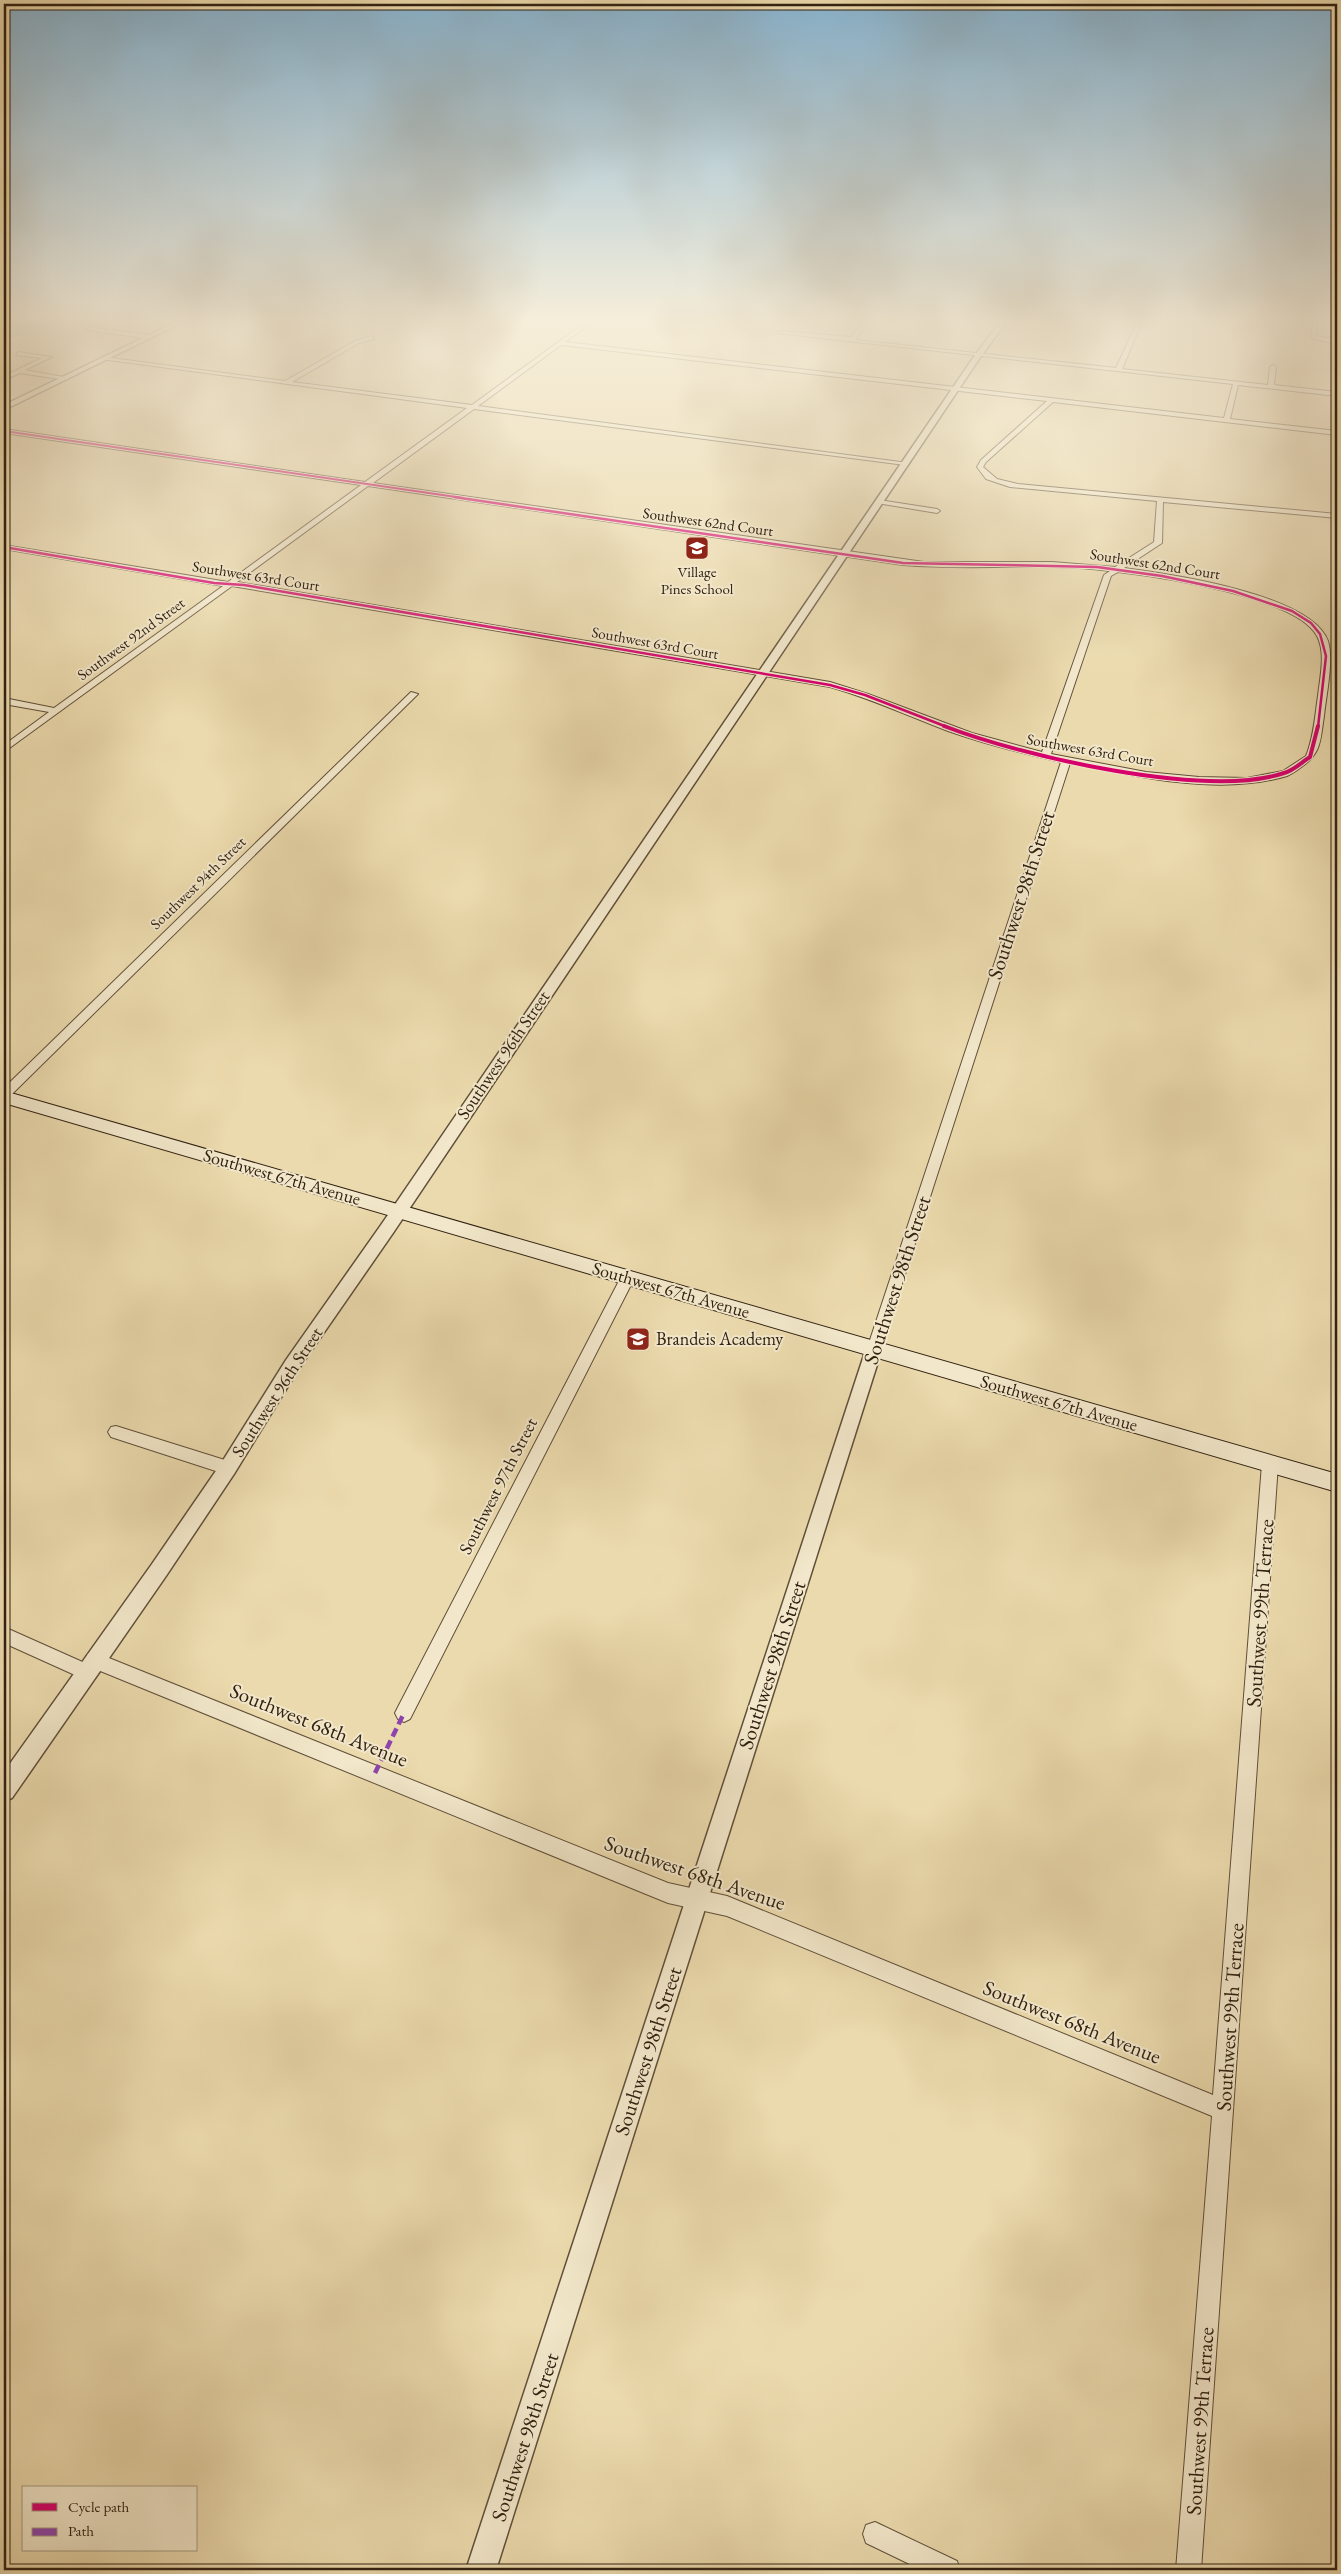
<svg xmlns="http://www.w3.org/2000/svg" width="1341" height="2574" viewBox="0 0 1341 2574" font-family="'EB Garamond',serif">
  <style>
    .water { fill: #9bb8b4; stroke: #717c73 }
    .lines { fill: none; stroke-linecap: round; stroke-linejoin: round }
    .minor-casing { stroke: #604f39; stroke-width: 2 }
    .tertiary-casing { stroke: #604f39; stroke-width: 3 }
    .secondary-casing { stroke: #312112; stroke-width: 2 }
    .minor { fill: #f2e7ca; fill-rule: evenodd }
    .tertiary { fill: #f2e7ca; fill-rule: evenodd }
    .secondary { fill: #f2e7ca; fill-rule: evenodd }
    .quiet { stroke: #8e44ad; stroke-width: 4.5; stroke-dasharray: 9 4.5; stroke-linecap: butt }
    .cycleway-far2-casing { stroke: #f2e7ca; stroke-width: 3 }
    .cycleway-far1-casing { stroke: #f2e7ca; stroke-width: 4.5 }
    .cycleway-casing { stroke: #f2e7ca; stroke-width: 6 }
    .cycleway-far2 { stroke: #d6006c; stroke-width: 2 }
    .cycleway-far1 { stroke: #d6006c; stroke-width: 2.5 }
    .cycleway { stroke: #d6006c; stroke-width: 4 }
    .labels { text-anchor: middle; stroke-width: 4; stroke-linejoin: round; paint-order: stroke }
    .far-street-label { font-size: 15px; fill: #312112; stroke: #f2e7ca }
    .far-poi-label { font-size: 15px; fill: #312112; stroke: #f2e7ca }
    .street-label { font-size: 18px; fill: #312112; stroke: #f2e7ca }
    .poi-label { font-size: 18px; fill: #312112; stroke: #f2e7ca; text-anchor: start }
    .near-street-label { font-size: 21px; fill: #312112; stroke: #f2e7ca }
  </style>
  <rect width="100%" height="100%" fill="#ebdaad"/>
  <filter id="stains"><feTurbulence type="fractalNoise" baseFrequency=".004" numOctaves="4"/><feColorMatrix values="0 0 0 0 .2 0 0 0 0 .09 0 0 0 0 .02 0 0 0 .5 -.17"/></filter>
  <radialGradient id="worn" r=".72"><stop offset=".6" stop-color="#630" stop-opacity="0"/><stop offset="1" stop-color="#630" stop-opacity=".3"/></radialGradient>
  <path class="water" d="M32,322H53L4,340V331Z"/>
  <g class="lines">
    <g class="minor-casing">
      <g id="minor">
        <path d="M586,322H592L565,342L1224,418L1233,384L776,333L779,331L851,337L864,322H869L855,340L1116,368L1137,322H1142L1122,369L1268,385L1270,367L1273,365L1276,367L1274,385L1337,392V396L1238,385L1230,419L1337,431V435L1053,402L986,462L983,467L997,479L1018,484L1337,514V518L1163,502L1162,543L1124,568C1170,574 1311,594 1328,641C1334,660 1326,696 1324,716C1320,741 1322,753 1300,768C1296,771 1292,774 1287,776C1222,796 1135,777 1070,763L881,1349L879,1353H869L867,1349L1061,762C1025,754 985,744 948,731C908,716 870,698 830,687L232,586L4,752V745L49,712L4,704V698L54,708L223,586L4,549V545L228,582L361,485L4,433V429L365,482L467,408L101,359L104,357L285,381L355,341L372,336L374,339L359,343L292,382L472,405ZM561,345L1047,401L981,460L977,467L986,479L1010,487L1157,501L1154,542L1115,567L1052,562H924L373,483L474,409L905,465L908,463L478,406ZM368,486L903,565C972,571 1041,562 1110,571L1104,575L1042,752L972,733L868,694L830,682L237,582ZM1118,572C1161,577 1297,597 1317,636C1326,653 1320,677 1318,696C1315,715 1314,737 1306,756L1283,771L1247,778L1199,777L1146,772L1051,754L1111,576Z"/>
        <path d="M1313,322H1318L1316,336L1337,340V344L1311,338Z"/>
        <path d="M88,327L150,335L153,337L150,339L86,330Z"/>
        <path d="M18,352L52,357L25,370L69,378L66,380L20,373L4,380V376L42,358L16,355Z"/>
        <path d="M879,500L937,509L940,511L937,513L877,503Z"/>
        <path d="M411,692L418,694L8,1098L4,1099V1088Z"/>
        <path d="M628,1272L633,1273L635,1277L410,1719L404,1722L398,1719L395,1713L398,1707L621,1277L623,1273Z"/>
        <path d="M116,1426L228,1461L233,1463L236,1468L233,1473L228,1475L111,1437L108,1432L111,1427Z"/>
        <path d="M1270,1457L1275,1459L1278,1464L1201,2570H1176L1212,2116L727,1916L668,1903L93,1668L95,1672L92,1678L86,1680L4,1643V1627L87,1664L85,1660L88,1654L94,1652L668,1883L727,1896L1213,2095L1262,1464L1265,1459Z"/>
        <path d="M875,2522L957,2561L960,2570H922L866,2543L863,2534L866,2525Z"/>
      </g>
    </g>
    <g class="tertiary-casing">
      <g id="tertiary">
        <path d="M176,322H183L4,410V405Z"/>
        <path d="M1000,322H1006L979,359L393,1233L298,1370L234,1474L166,1576L12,1798L4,1801V1772L152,1564L222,1462L286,1360L381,1225L973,358Z"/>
        <path d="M874,1342L880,1344L882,1349L496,2570H466L866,1349L868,1344Z"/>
      </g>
    </g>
    <g class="secondary-casing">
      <path id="secondary" d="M4,1091L1337,1474V1492L4,1103Z"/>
    </g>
    <use href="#minor" class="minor"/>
    <use href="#tertiary" class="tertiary"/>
    <use href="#secondary" class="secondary"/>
    <path class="quiet" d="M375,1773L404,1713"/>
    <g class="cycleway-far2-casing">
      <path id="cycleway-far2" d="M4,431L463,498"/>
    </g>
    <g class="cycleway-far1-casing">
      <g id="cycleway-far1">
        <path d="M454,497L903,563L1097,567L1162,576L1233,591L1292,611L1311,623L1320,634L1326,656L1318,727"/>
        <path d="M4,547L214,583L244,585L830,685L865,695L947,727"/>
      </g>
    </g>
    <g class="cycleway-casing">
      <path id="cycleway" d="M944,726C1021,756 1206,799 1284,773C1293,771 1302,762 1310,757L1318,726"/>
    </g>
    <use href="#cycleway-far2" class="cycleway-far2"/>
    <use href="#cycleway-far1" class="cycleway-far1"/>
    <use href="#cycleway" class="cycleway"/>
  </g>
  <linearGradient id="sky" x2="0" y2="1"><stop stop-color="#89b6d3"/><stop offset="0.47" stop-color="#f6eeda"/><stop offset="1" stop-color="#f6eeda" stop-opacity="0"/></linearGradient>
  <rect width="1341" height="682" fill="url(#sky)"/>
  <defs>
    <g id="school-square" transform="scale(1.25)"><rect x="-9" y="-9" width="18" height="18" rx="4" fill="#8f2418" stroke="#f2e7ca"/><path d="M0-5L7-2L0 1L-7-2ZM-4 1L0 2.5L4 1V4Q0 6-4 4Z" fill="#fff"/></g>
  </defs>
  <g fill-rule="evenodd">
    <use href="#school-square" x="697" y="548"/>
    <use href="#school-square" x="638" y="1339"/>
  </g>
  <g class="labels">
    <g class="far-street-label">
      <text transform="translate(708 522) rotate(8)" y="5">Southwest 62nd Court</text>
      <text transform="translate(1155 564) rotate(9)" y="5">Southwest 62nd Court</text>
      <text transform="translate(256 576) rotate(9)" y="5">Southwest 63rd Court</text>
      <text transform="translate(131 639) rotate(-36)" y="5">Southwest 92nd Street</text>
      <text transform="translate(655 643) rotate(10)" y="5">Southwest 63rd Court</text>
      <text transform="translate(1090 750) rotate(10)" y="5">Southwest 63rd Court</text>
      <text transform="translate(198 883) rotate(-44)" y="5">Southwest 94th Street</text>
    </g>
    <g class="far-poi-label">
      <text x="697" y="577">Village<tspan x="697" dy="17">Pines School</tspan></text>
    </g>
    <g class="street-label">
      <text transform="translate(503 1055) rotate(-56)" y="6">Southwest 96th Street</text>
      <text transform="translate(282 1177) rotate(16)" y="6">Southwest 67th Avenue</text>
      <text transform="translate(671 1290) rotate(16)" y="6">Southwest 67th Avenue</text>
      <text transform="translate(277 1392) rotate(-57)" y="6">Southwest 96th Street</text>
      <text transform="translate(1059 1403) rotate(16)" y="6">Southwest 67th Avenue</text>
      <text transform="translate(498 1486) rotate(-63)" y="6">Southwest 97th Street</text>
    </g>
    <g class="poi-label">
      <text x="656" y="1345">Brandeis Academy</text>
    </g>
    <g class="near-street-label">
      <text transform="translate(1021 895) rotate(-72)" y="7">Southwest 98th Street</text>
      <text transform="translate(897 1280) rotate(-72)" y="7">Southwest 98th Street</text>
      <text transform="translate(1260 1613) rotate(-86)" y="7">Southwest 99th Terrace</text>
      <text transform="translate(772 1665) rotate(-72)" y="7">Southwest 98th Street</text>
      <text transform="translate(319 1725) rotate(22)" y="7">Southwest 68th Avenue</text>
      <text transform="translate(695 1873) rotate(19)" y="7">Southwest 68th Avenue</text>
      <text transform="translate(1230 2017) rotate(-86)" y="7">Southwest 99th Terrace</text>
      <text transform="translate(1072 2022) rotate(22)" y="7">Southwest 68th Avenue</text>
      <text transform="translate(648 2051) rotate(-72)" y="7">Southwest 98th Street</text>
      <text transform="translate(1200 2421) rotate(-86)" y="7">Southwest 99th Terrace</text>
      <text transform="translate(525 2437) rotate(-72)" y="7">Southwest 98th Street</text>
    </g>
  </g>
  <rect width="1341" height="2574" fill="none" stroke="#ebdaad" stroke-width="20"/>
  <rect x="5" y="5" width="1331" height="2564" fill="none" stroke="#312112" stroke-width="2.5"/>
  <rect x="10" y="10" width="1321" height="2554" fill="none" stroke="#312112"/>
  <rect x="22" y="2486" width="175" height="65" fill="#f2e7ca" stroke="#a59880"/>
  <rect x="32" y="2503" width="25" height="8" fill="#d6006c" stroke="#a59880"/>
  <text x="68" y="2512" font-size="15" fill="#312112">Cycle path</text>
  <rect x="32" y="2528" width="25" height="8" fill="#8e44ad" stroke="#a59880"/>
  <text x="68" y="2536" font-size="15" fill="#312112">Path</text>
  <rect width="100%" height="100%" filter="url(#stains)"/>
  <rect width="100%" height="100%" fill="url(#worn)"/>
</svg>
